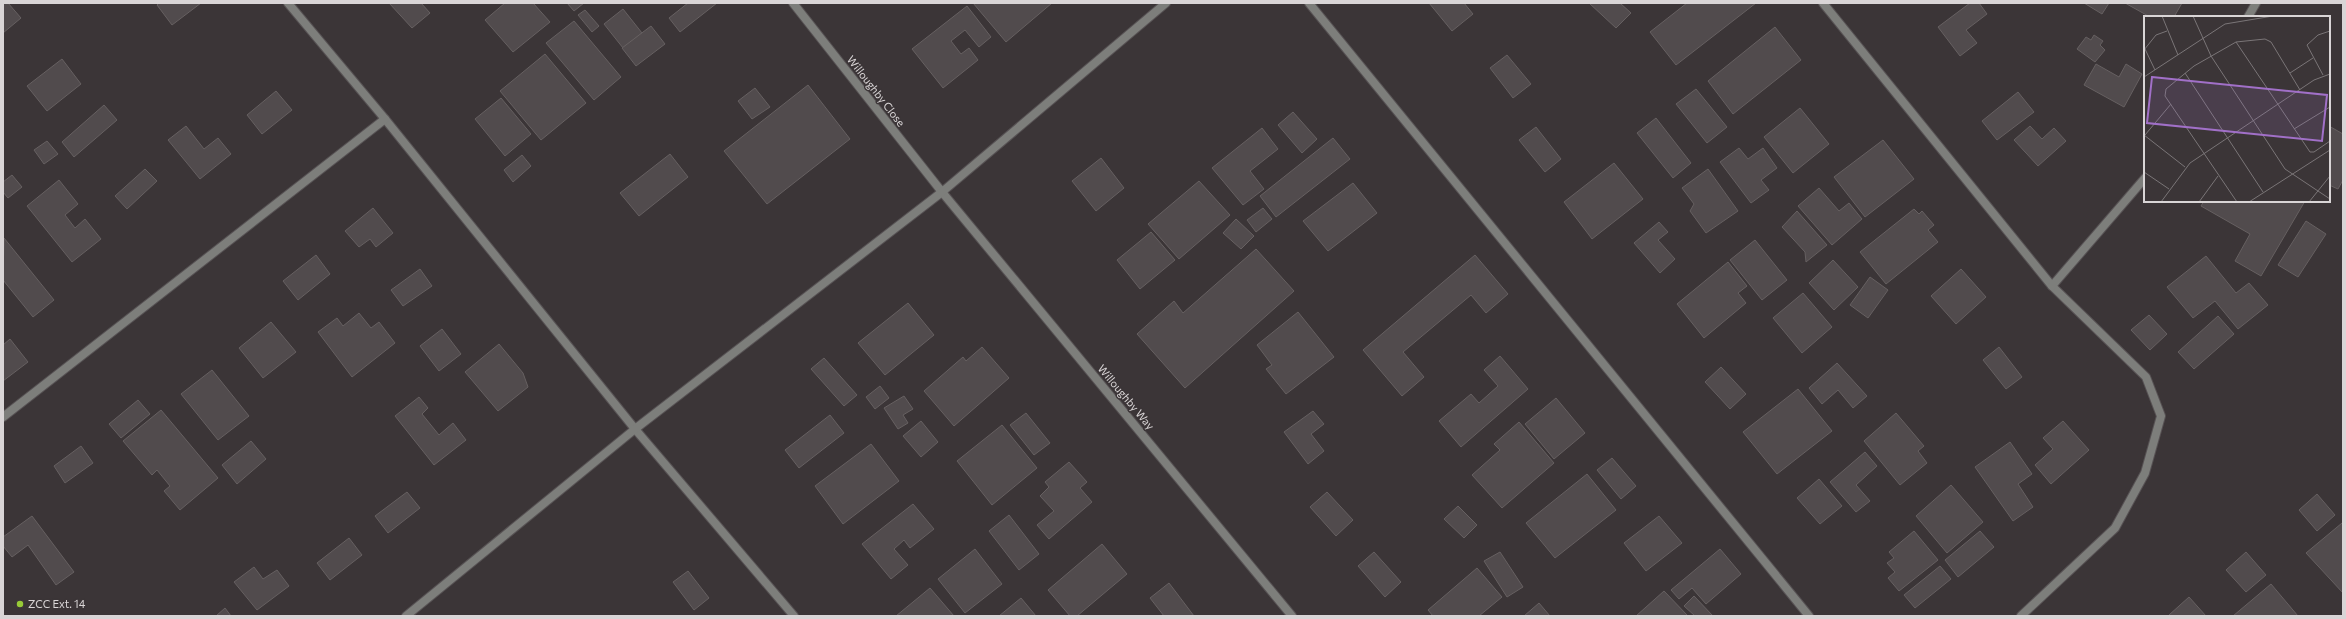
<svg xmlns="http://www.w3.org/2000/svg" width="2346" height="619" viewBox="0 0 2346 619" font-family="Commissioner,sans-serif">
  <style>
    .building { fill: #514b4d; stroke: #666061 }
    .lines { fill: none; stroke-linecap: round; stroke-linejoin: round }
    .minor-casing { stroke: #575254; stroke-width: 10 }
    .minor { stroke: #7d7e7b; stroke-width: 8 }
    .poi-dot { fill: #98cb37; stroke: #3b3537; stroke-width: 1.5 }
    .labels { text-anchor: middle; stroke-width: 3; stroke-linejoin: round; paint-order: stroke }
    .street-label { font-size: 11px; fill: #d9d5d6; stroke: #3b3537 }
    .poi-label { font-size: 11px; fill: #d9d5d6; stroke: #3b3537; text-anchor: start }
    .inset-road { fill: none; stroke: #7a7577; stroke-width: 1 }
    .view { fill: #a170c8; fill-opacity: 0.15; stroke: #a170c8; stroke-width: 2 }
    .inset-edge { fill: none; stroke: #d9d5d6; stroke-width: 2 }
  </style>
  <rect width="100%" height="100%" fill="#3b3537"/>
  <g class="building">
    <path d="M3,3H8L21,18L3,33Z"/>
    <path d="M159,3H201L172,25L157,5Z"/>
    <path d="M389,3H421L430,13L412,28Z"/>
    <path d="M505,3H533L550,22L513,52L485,20Z"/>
    <path d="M567,3H584L574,11Z"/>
    <path d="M688,3H717L680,32L669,18Z"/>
    <path d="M973,3H1052L1006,42Z"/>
    <path d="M1429,3H1464L1473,14L1452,31Z"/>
    <path d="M1589,3H1620L1631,13L1616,28Z"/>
    <path d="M1687,3H1756L1676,65L1650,32Z"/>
    <path d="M1970,3H1979L1987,14L1966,30L1977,43L1960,56L1938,27Z"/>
    <path d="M2084,3H2109L2102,14Z"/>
    <path d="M2125,3H2182L2174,17H2150Z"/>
    <path d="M967,6L991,37L979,47L965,30L951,41L961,54L969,48L978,60L943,88L912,49Z"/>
    <path d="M623,9L642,33L623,48L604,24Z"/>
    <path d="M585,10L599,26L592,32L578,15Z"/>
    <path d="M574,21L621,77L594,100L546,43Z"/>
    <path d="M651,26L665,44L636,66L622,48Z"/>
    <path d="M1775,27L1801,60L1733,114L1708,81Z"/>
    <path d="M2094,35L2103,41L2100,45L2105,50L2095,62L2077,49L2086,37L2091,40Z"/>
    <path d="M545,54L586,103L541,140L500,91Z"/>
    <path d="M1507,55L1531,84L1513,98L1490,68Z"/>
    <path d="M62,59L81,84L47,111L27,86Z"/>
    <path d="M2096,64L2119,77L2126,64L2142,74L2124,107L2084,85Z"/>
    <path d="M808,85L850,139L767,204L724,151Z"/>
    <path d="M755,88L770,107L752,119L738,101Z"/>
    <path d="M1696,89L1727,127L1707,143L1676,104Z"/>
    <path d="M276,91L292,110L262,134L247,115Z"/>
    <path d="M2018,92L2034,112L1997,140L1982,121Z"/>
    <path d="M501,98L531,134L505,156L475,119Z"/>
    <path d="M104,105L117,120L74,157L62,142Z"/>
    <path d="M1800,108L1829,144L1793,173L1764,137Z"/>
    <path d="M1293,112L1317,139L1302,153L1278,125Z"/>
    <path d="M1656,118L1691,163L1673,178L1637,133Z"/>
    <path d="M186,126L204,149L218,138L231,154L200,179L168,140Z"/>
    <path d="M2030,126L2042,139L2054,128L2066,141L2038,166L2014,140Z"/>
    <path d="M2329,126L2343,134V180L2338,189L2329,185Z"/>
    <path d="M1536,127L1561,159L1545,172L1519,140Z"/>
    <path d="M1262,128L1278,149L1250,171L1264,189L1243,205L1212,168Z"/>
    <path d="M1333,138L1350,159L1276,217L1260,196Z"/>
    <path d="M1883,140L1914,179L1865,217L1834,177Z"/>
    <path d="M47,141L58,154L44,164L34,150Z"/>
    <path d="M1739,148L1748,159L1763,148L1777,168L1761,180L1769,190L1751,203L1720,162Z"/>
    <path d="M670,154L688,177L639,216L620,193Z"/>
    <path d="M522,155L531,166L513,182L504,170Z"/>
    <path d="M1101,158L1124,188L1096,211L1072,181Z"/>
    <path d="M1614,163L1643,199L1592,239L1564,202Z"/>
    <path d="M145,169L157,181L127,209L115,196Z"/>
    <path d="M1708,169L1738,211L1706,233L1690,211L1694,204L1682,188Z"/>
    <path d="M12,175L22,187L8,198L3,192V182Z"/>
    <path d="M59,180L78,204L65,215L75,228L85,219L101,239L72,262L27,206Z"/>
    <path d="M1199,181L1230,215L1179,259L1148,224Z"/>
    <path d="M1353,183L1377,213L1328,251L1303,221Z"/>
    <path d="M1819,188L1839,211L1849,203L1862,219L1832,245L1798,206Z"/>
    <path d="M2204,201H2305L2261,276L2235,261L2250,234L2201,206Z"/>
    <path d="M373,208L393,233L376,247L370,239L359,247L345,231Z"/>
    <path d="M1263,208L1272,219L1256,232L1247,220Z"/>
    <path d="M1914,209L1919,214L1922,211L1934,225L1928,230L1938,242L1886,284L1860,252Z"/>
    <path d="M1797,211L1827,245L1806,262L1805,252L1782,227Z"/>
    <path d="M1236,219L1254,236L1241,249L1223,233Z"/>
    <path d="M2306,221L2326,234L2298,277L2278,265Z"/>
    <path d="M1659,222L1668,232L1658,240L1675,259L1660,273L1634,243Z"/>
    <path d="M1151,232L1175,260L1140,289L1117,260Z"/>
    <path d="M4,238L54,300L33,317L3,280Z"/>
    <path d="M1755,240L1787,280L1762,300L1730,260Z"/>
    <path d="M1256,249L1294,291L1185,388L1137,334L1174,301L1183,313Z"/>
    <path d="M316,255L330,274L298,300L283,281Z"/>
    <path d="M1475,255L1508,294L1486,313L1471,295L1403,352L1424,377L1402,396L1363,350Z"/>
    <path d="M2206,256L2236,293L2249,283L2268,305L2238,329L2215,301L2193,318L2167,287Z"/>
    <path d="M1833,260L1858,287L1834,310L1809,283Z"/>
    <path d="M1728,262L1747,286L1738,293L1746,303L1704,338L1677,304Z"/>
    <path d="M420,269L432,286L403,306L391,290Z"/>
    <path d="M1961,269L1986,297L1956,324L1931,296Z"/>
    <path d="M1870,277L1888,290L1868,318L1850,305Z"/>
    <path d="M1803,293L1832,327L1802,353L1773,318Z"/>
    <path d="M908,303L934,335L885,375L858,343Z"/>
    <path d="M1298,312L1334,357L1286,394L1266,369L1272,365L1257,345Z"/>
    <path d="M359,313L371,328L379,322L395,343L352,377L318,332L337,318L343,326Z"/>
    <path d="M2149,315L2167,334L2150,350L2131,330Z"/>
    <path d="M2218,316L2234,334L2194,369L2178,352Z"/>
    <path d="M271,322L296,352L263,378L239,348Z"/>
    <path d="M442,329L461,354L439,371L420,346Z"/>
    <path d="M10,339L28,362L3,381V345Z"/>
    <path d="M499,344L523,373L528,387L498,411L465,372Z"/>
    <path d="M982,347L1009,378L954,426L924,391L963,357L966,361Z"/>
    <path d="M1999,347L2022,377L2006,389L1983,360Z"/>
    <path d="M1500,356L1528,389L1461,447L1439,421L1471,394L1479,403L1498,386L1484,370Z"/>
    <path d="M824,358L857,395L844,406L811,369Z"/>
    <path d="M1837,363L1867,396L1853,408L1838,390L1822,404L1809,388Z"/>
    <path d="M1721,367L1746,394L1730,409L1705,382Z"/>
    <path d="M212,370L249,416L218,440L181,394Z"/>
    <path d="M880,386L889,398L875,409L866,397Z"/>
    <path d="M1798,389L1832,431L1777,474L1743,432Z"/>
    <path d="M904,396L913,409L903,415L908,423L898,429L884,408Z"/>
    <path d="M419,397L428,408L422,414L439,435L453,423L466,440L434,465L395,416Z"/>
    <path d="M1556,398L1585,433L1554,459L1525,424Z"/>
    <path d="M138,400L150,414L121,438L109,424Z"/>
    <path d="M161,410L218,478L180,510L164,491L170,486L157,470L152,475L123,441Z"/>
    <path d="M1313,411L1324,424L1311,434L1324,451L1308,464L1284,432Z"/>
    <path d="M1026,413L1050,443L1034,455L1010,425Z"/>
    <path d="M1896,413L1924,446L1918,451L1927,463L1900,485L1864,441Z"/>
    <path d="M830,415L844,433L799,468L785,450Z"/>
    <path d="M921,421L938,442L921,457L903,436Z"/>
    <path d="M2063,421L2089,450L2051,484L2035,465L2053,449L2043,438Z"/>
    <path d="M1519,422L1554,463L1502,508L1472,475L1500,450L1494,444Z"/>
    <path d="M1002,425L1037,468L992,505L957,461Z"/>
    <path d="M251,441L266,459L237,484L222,465Z"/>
    <path d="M2010,442L2032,474L2018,484L2033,507L2013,521L1975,467Z"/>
    <path d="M871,444L899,481L843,524L815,486Z"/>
    <path d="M81,446L93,463L65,483L54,466Z"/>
    <path d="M1865,452L1877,466L1856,485L1870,501L1856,512L1830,482Z"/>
    <path d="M1612,458L1636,486L1621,499L1597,470Z"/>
    <path d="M1069,462L1087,482L1080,488L1092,502L1049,539L1037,525L1054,511L1040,496L1049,487L1045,482Z"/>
    <path d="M1587,474L1616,510L1555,558L1526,523Z"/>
    <path d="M1819,479L1842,506L1820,524L1797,498Z"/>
    <path d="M1951,485L1983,522L1947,553L1916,516Z"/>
    <path d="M407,492L420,508L388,533L375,516Z"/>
    <path d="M1327,492L1353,520L1336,536L1310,507Z"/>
    <path d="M2317,494L2335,515L2317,531L2299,510Z"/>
    <path d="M913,504L934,529L910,548L904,540L894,549L908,565L891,579L862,544Z"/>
    <path d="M1458,506L1477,525L1464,538L1444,519Z"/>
    <path d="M1009,515L1039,554L1019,570L989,531Z"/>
    <path d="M32,516L74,572L56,585L28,545L12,557L3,546V537Z"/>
    <path d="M1659,516L1682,543L1646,571L1624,543Z"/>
    <path d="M2342,523L2343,525V593L2306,553Z"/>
    <path d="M1914,531L1938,560L1899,591L1888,578L1895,572L1887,563L1894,558L1889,552Z"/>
    <path d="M1980,531L1994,547L1958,577L1945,560Z"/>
    <path d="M349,538L362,555L330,580L317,563Z"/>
    <path d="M1102,544L1127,574L1077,616H1070L1048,590Z"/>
    <path d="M975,549L1002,584L965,613L938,579Z"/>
    <path d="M1720,549L1741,574L1706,604L1692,588L1679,599L1671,590Z"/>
    <path d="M1374,552L1401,582L1385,597L1358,566Z"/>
    <path d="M1500,552L1523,587L1507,597L1484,561Z"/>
    <path d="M2246,552L2266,575L2246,592L2226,570Z"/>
    <path d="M1940,566L1951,579L1915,608L1904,595Z"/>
    <path d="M254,567L263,579L277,570L289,586L257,610L234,582Z"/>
    <path d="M1477,568L1502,597L1479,616H1433L1428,610Z"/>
    <path d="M688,571L709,598L694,610L673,582Z"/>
    <path d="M1169,583L1194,616H1164L1150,598Z"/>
    <path d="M2271,584L2298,616H2233Z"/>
    <path d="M930,588L954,616H896Z"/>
    <path d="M1664,591L1688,616H1636Z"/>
    <path d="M1694,596L1713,616H1695L1684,606Z"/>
    <path d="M2189,597L2206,616H2169V615Z"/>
    <path d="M1021,598L1036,616H999Z"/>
    <path d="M1539,603L1550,616H1524Z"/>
    <path d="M225,608L231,616H216Z"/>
  </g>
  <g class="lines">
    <g class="minor-casing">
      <g id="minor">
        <path d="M288,3L385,119L635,429L794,616"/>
        <path d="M793,3L942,192L1292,616"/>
        <path d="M1309,3L1809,616"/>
        <path d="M1823,3L2052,286L2146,377L2161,416L2145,473L2115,528L2021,616"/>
        <path d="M2248,17L2256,3"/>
        <path d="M2052,286L2145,178"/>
        <path d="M3,417L385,119"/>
        <path d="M406,616L635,429L942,192L1166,3"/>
      </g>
    </g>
    <use href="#minor" class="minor"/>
  </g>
  <circle class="poi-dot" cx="20" cy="604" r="4"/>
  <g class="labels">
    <g class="street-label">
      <text transform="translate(876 91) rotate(52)" y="4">Willoughby Close</text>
      <text transform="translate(1126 397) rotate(50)" y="4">Willoughby Way</text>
    </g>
    <g class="poi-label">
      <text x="28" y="608">ZCC Ext. 14</text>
    </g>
  </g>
  <g transform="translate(2144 16)">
    <rect width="186" height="186" fill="#3b3537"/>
    <path class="inset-road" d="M18,0L34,39M49,0L67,40L141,153L186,183M92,26L166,136H170L186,125M1,33L11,54M0,34L12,19L23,15M41,57L119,176M146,57L169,42M179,59L163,29L174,19L186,15M0,61L81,8L129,0M150,113L186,91M0,119L41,151M1,119L27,88M0,156L25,173M17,186L46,147L170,64L186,58M55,186L74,160M93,186L21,80L22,73L50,50L92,26L121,23L127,26L156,74M105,186L186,134M165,186L186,160"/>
    <path class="view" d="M8,61L183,79L178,125L3,107Z"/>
    <rect width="186" height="186" class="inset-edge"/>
  </g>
  <rect width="2346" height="619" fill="none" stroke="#d9d5d6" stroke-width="8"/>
</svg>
